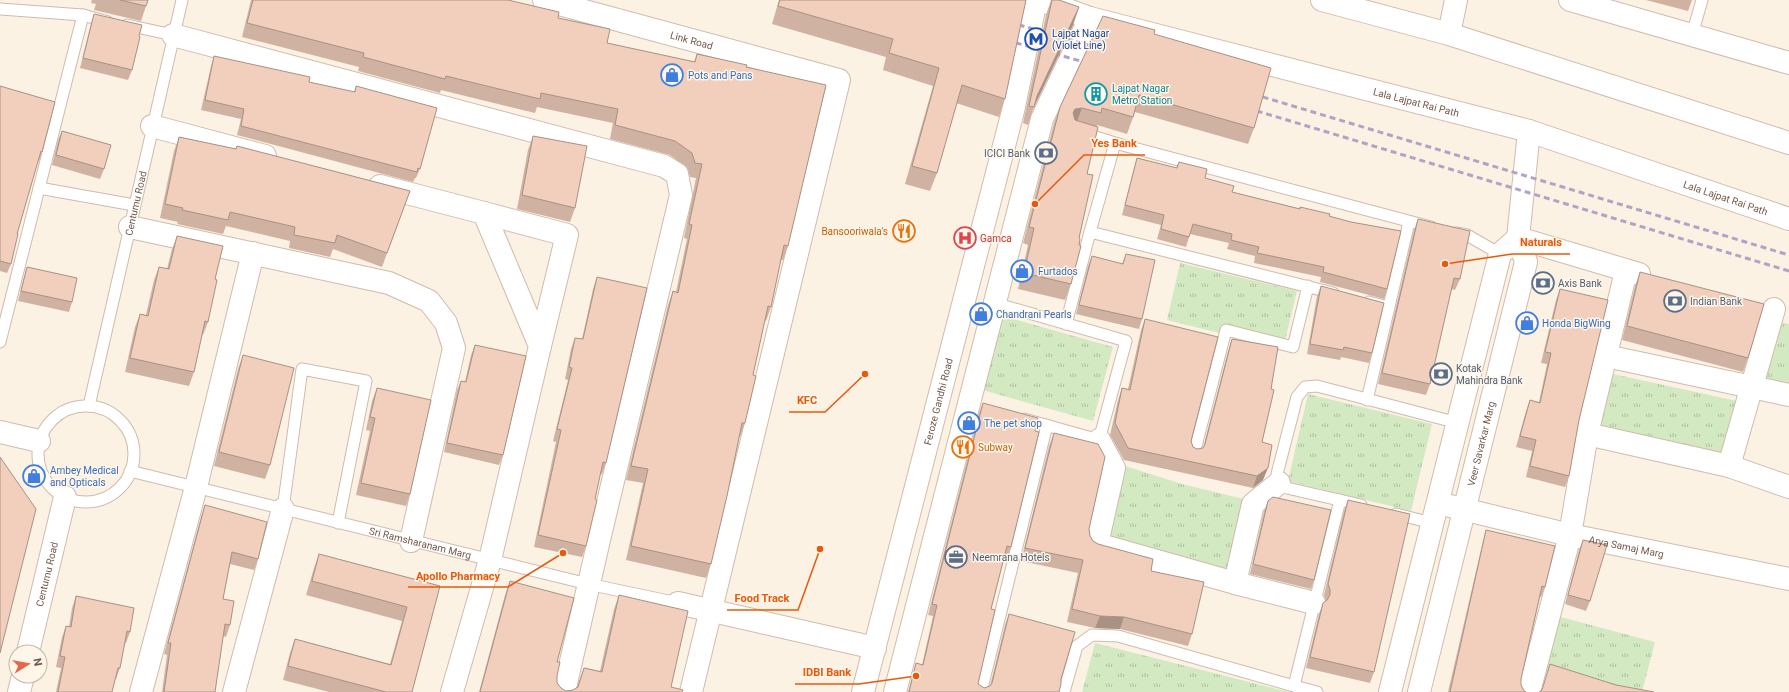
<svg xmlns="http://www.w3.org/2000/svg" width="1789" height="692" viewBox="0 0 1789 692" font-family="Roboto,sans-serif">
  <style>
    .park { fill: url(#park-tufts) }
    .lines { fill: none; stroke-linecap: round; stroke-linejoin: round }
    .lane-casing { stroke: #cfbbad; stroke-width: 13 }
    .street-casing { stroke: #cfbbad; stroke-width: 24 }
    .secondary-casing { stroke: #d2bbaa; stroke-width: 24 }
    .lane { stroke: #fff; stroke-width: 11 }
    .street { stroke: #fff; stroke-width: 22 }
    .secondary { stroke: #fff; stroke-width: 22 }
    .rail { stroke: #b4a2c5; stroke-width: 3; stroke-dasharray: 6 4; stroke-linecap: butt }
    .wall { fill: #cfb2a2 }
    .shaded-wall { fill: #a99184 }
    .building { fill: #f1cfbc; stroke: #a99184 }
    .labels { text-anchor: middle; stroke-width: 3; stroke-linejoin: round; paint-order: stroke }
    .transit-label { font-size: 10px; fill: #164399; stroke: #fff6ea; text-anchor: start }
    .street-label { font-size: 10px; fill: #74574a; stroke: #fff6ea }
    .shop-label { font-size: 10px; fill: #366cbe; stroke: #fff6ea; text-anchor: start }
    .culture-label { font-size: 10px; fill: #0d838f; stroke: #fff6ea; text-anchor: start }
    .service-label { font-size: 10px; fill: #4e5e75; stroke: #fff6ea; text-anchor: start }
    .food-label { font-size: 10px; fill: #c56008; stroke: #fff6ea; text-anchor: end }
    .health-label { font-size: 10px; fill: #be3a42; stroke: #fff6ea; text-anchor: start }
    .leader { fill: none; stroke: #e8590c; stroke-width: 1.5 }
    .callout-dot { fill: #e8590c; stroke: #fff6ea; stroke-width: 1.5 }
    .callout-label { font-size: 11px; text-anchor: middle; font-weight: bold; fill: #e8590c; stroke: #fff6ea; stroke-width: 3; stroke-linejoin: round; paint-order: stroke }
  </style>
  <defs>
    <pattern id="park-tufts" width="24" height="20" patternUnits="userSpaceOnUse"><rect width="24" height="20" fill="#d3e9c2"/><path d="M3 7l-1-3M5 7V3M7 7l1-3M15 17l-1-3M17 17v-4M19 17l1-3" fill="none" stroke="#b0c0a0"/></pattern>
  </defs>
  <rect width="100%" height="100%" fill="#fcf2e4"/>
  <g class="park">
    <path d="M1180,263L1297,291L1283,349L1167,320Z"/>
    <path d="M999,315L1113,347L1093,421L979,389Z"/>
    <path d="M1774,321L1789,324V399L1756,390Z"/>
    <path d="M1604,372L1737,401L1725,461L1594,430Z"/>
    <path d="M1308,394L1432,424L1411,511L1288,481Z"/>
    <path d="M1122,465L1182,484L1248,500L1232,574L1105,541Z"/>
    <path d="M1553,615L1655,642L1642,692H1617L1539,671Z"/>
    <path d="M1095,643L1289,692H1082Z"/>
  </g>
  <g class="lines">
    <g class="lane-casing">
      <g id="lane">
        <path d="M0,9L83,15L108,22"/>
        <path d="M127,25L173,35"/>
        <path d="M1692,35L1702,0"/>
        <path d="M1083,133L1115,143L1431,227"/>
        <path d="M1115,143L1090,232L1333,293"/>
        <path d="M39,188L134,205"/>
        <path d="M1456,233L1467,235L1500,254"/>
        <path d="M1369,302L1388,307"/>
        <path d="M994,303L1126,341L1099,440L1024,419"/>
        <path d="M1066,324L1090,232"/>
        <path d="M0,342L83,15"/>
        <path d="M1367,400L1409,222"/>
        <path id="s1" d="M89,406L182,0"/>
        <circle cx="86" cy="454" r="48"/>
        <path d="M1194,454L1226,330L1293,347L1308,286"/>
        <path id="s2" d="M130,471L588,584L678,603"/>
        <path d="M1361,505L1287,488L1279,483L1277,474L1297,397L1305,387L1317,386L1458,423"/>
        <path d="M283,509L302,369L366,381L338,523"/>
        <path d="M1396,514L1432,523"/>
        <path d="M981,692L1047,425"/>
        <path d="M1064,692L1077,646L1092,635L1118,636L1294,686"/>
        <path d="M1317,692L1294,686L1340,500"/>
      </g>
    </g>
    <g class="street-casing">
      <g id="street">
        <path id="s3" d="M544,0L839,80L691,692"/>
        <path d="M1570,0L1789,63"/>
        <path d="M1449,34L1456,0"/>
        <path d="M173,35L664,166L677,174L681,195L599,540L564,692"/>
        <path d="M152,126L265,156"/>
        <path d="M380,186L484,213L540,346L490,560L452,692"/>
        <path d="M484,213L567,235L540,346"/>
        <path d="M130,227L389,283L429,301L446,323L454,348L411,541"/>
        <path d="M1518,238L1639,274"/>
        <path d="M1606,356L1789,395"/>
        <path d="M0,432L39,441"/>
        <path d="M1587,434L1729,466L1774,309"/>
        <path d="M1099,440L1114,468L1097,544L1235,583"/>
        <path d="M1729,466L1789,487"/>
        <path d="M1279,483L1253,504L1235,583L1314,603"/>
        <path d="M678,603L875,648"/>
        <path id="s4" d="M28,652L65,497"/>
        <path d="M19,692L23,676"/>
        <path d="M141,692L196,487L253,253"/>
        <path d="M234,692L283,509"/>
        <path d="M1529,692L1570,535L1587,434L1626,271"/>
      </g>
    </g>
    <g class="secondary-casing">
      <g id="secondary">
        <path id="s5" d="M1040,0L1090,18L1529,131L1789,219"/>
        <path d="M1322,0L1449,34L1789,143"/>
        <path id="s6" d="M1450,506L1570,535L1789,579"/>
        <path id="s7" d="M863,692L1013,111L1036,0"/>
        <path d="M895,692L1042,119L1090,18"/>
        <path d="M1390,692L1500,254L1518,238"/>
        <path id="s8" d="M1419,692L1526,262L1518,238L1529,131"/>
      </g>
    </g>
    <use href="#lane" class="lane"/>
    <use href="#street" class="street"/>
    <use href="#secondary" class="secondary"/>
    <g class="rail">
      <path d="M1009,22L1099,48"/>
      <path d="M1006,40L1091,64"/>
      <path d="M1253,94L1789,255"/>
      <path d="M1247,108L1789,271"/>
    </g>
  </g>
  <g class="wall">
    <path d="M92,0H148L141,21L94,10L96,4L91,3Z"/>
    <path d="M251,0H508L558,18L607,43L694,62L697,54L746,67L788,246L783,260H781L771,307L766,321L764,320L753,375L745,423L740,437H739L711,564L706,578L626,560L643,483L626,480L668,305L673,291L676,292L687,239L684,238L696,178L690,177L687,167L670,155L610,139L613,123L537,107L535,113L441,90L440,93L358,71L359,67L242,37Z"/>
    <path d="M779,0H1026L1005,99L999,117L956,103L937,173L930,191L905,184L933,86L883,70L886,57L772,24Z"/>
    <path d="M1051,0H1059L1079,7L1073,25L1034,106L1028,125L1023,123L1046,15Z"/>
    <path d="M1646,0H1692L1688,11Z"/>
    <path d="M94,14L132,70L128,80L80,68L91,24Z"/>
    <path d="M1154,34L1254,128L1248,144L1135,112L1127,134L1097,125L1087,174L1079,238L1071,284L1065,300L1018,289L1028,245L1023,243L1054,123L1060,107Z"/>
    <path d="M214,56L309,82L354,92L356,86L420,169L416,178H415L413,182L237,135L241,119L201,110L211,66Z"/>
    <path d="M0,86L42,152L39,161H38L17,234L11,264L7,273L0,271Z"/>
    <path d="M62,131L104,169L100,179L52,165L58,140Z"/>
    <path d="M533,136L575,208L570,222L517,209L528,150Z"/>
    <path d="M179,137L236,149L237,146L410,191L382,267L333,249L330,257L289,248L290,241L226,226L223,234L177,224L178,222L160,218L174,151Z"/>
    <path d="M1137,158L1176,168L1179,162L1205,178L1232,192L1329,216L1387,289L1384,299L1320,282L1321,277L1254,263L1255,256L1227,249L1229,243L1190,234L1186,247L1157,239L1161,225L1122,215L1134,168Z"/>
    <path d="M1418,219L1460,279L1455,290L1451,289L1430,384L1426,395L1378,384L1414,230Z"/>
    <path d="M177,236L215,279L208,322L203,335H202L194,372L189,386L125,372L135,327L140,314L146,315L154,280L159,267L167,269L172,249Z"/>
    <path d="M1126,254L1142,319L1139,329L1076,314L1088,266L1092,256L1122,264Z"/>
    <path d="M27,267L72,302L69,312L18,301L24,277Z"/>
    <path d="M1640,272L1748,358L1743,372L1622,340L1635,286Z"/>
    <path d="M597,277L606,463L602,474H600L595,499L586,546L582,557L534,547L556,442L553,441L568,380L565,379L571,349L575,338L582,339L593,289Z"/>
    <path d="M1321,286L1372,353L1369,363L1341,357L1340,360L1307,354L1317,296Z"/>
    <path d="M1560,289L1579,420L1569,476L1565,487L1526,477L1532,451L1516,447L1526,411L1530,400L1539,402L1547,364L1541,363L1556,300Z"/>
    <path d="M1145,319L1191,441L1193,447L1197,449L1203,448L1228,351L1232,339L1271,389L1262,442L1263,480L1253,488L1124,460L1110,435L1118,400L1122,388L1128,389L1141,330Z"/>
    <path d="M475,345L503,455L499,465L444,452L457,390L461,381L465,382L471,355Z"/>
    <path d="M243,355L270,465L265,479L214,466L238,369Z"/>
    <path d="M377,388L410,494L406,506L356,495L370,431L366,430L372,401Z"/>
    <path d="M983,403L1035,431L1011,547L1007,558L1004,557L991,609L978,684L984,688L990,686L1005,625L1009,614L1061,679L1059,692H908L913,674L916,663L922,665L933,616L928,615L979,413Z"/>
    <path d="M1054,433L1089,529L1090,536L1093,541L1151,571L1192,634L1188,646L1120,629L1095,628L1067,622L1078,573L1021,561L1049,446Z"/>
    <path d="M1348,500L1374,672L1370,683L1306,668L1319,614L1323,603L1326,601L1324,595L1344,511Z"/>
    <path d="M1268,501L1314,580L1311,589L1250,574L1264,511Z"/>
    <path d="M205,505L258,559L254,570L230,564L223,599L230,625L226,637L223,636L215,692H162L167,655L164,654L201,517Z"/>
    <path d="M1486,530L1545,587L1541,597H1540L1521,679V685L1524,691L1526,692H1448L1483,541Z"/>
    <path d="M1583,540L1590,601L1586,611L1565,604L1579,550Z"/>
    <path d="M319,554L440,586L412,692H329L283,680L290,653L295,639L390,664L402,621L306,595L314,568Z"/>
    <path d="M510,581L557,662V683L561,688L566,691L573,690L577,687L584,668L600,671L614,609L619,595L671,687L682,692H479L505,595Z"/>
    <path d="M76,596L130,632L126,643H125L120,668L116,679H115L112,692H56L61,668L56,667L62,637L66,626L69,627L72,608Z"/>
  </g>
  <g class="shaded-wall">
    <path d="M1079,7L1073,25L1034,107L1037,96Z"/>
    <path d="M1082,108L1076,124L1073,113L1075,109Z"/>
    <path d="M1268,468L1263,480L1253,488L1257,476Z"/>
    <path d="M1100,616L1124,617L1120,629L1095,628Z"/>
  </g>
  <g class="building">
    <path d="M120,0H148L146,6Z"/>
    <path d="M253,0H508L559,12L558,18L610,29L607,43L695,62L697,54L747,65L746,67L826,85L788,246L784,245L771,307L768,306L753,375L756,376L745,423H742L727,496L711,564L631,546L648,469L631,466L673,291L678,293L692,225L689,224L702,164L695,163L692,153L675,141L615,125L618,109L541,93L540,99L446,76L445,79L363,57L364,53L247,23Z"/>
    <path d="M780,0H1026L1005,99L962,85L937,173L912,166L939,68L889,53L893,39L778,6Z"/>
    <path d="M1052,0H1059L1079,7L1037,96L1034,107L1029,106Z"/>
    <path d="M94,14L142,25L139,36L140,37L132,70L83,58Z"/>
    <path d="M1103,16L1155,30L1154,34L1271,68L1254,128L1139,95L1133,117L1102,108L1101,113L1082,108L1075,109L1073,113L1075,120L1098,127L1087,174L1093,175L1079,238L1080,239L1079,245L1081,246L1071,284L1024,273L1034,228L1029,227L1060,107Z"/>
    <path d="M214,56L310,77L309,82L355,92L356,86L437,108L420,169L418,168L417,172L241,126L244,109L205,100Z"/>
    <path d="M0,86L55,102L42,152L41,151L17,234H18L11,264L0,261Z"/>
    <path d="M62,131L111,145L104,169L56,155Z"/>
    <path d="M533,136L587,146L575,208L522,195Z"/>
    <path d="M179,137L236,149L237,146L410,191L387,253L337,235L335,243L294,235L295,227L230,212L228,220L182,210L183,208L165,204Z"/>
    <path d="M1137,158L1177,168L1179,162L1207,169L1205,178L1234,186L1232,192L1300,209V207L1330,214L1329,216L1351,222L1401,231L1387,289L1323,272L1324,267L1257,253L1259,247L1231,240L1232,234L1193,224L1189,237L1161,229L1164,215L1125,205Z"/>
    <path d="M1418,219L1470,231L1460,279L1454,278L1430,384L1382,373Z"/>
    <path d="M177,236L223,246L215,279L217,280L208,322L205,321L194,372L130,358L140,314L148,316L159,267L169,269Z"/>
    <path d="M1126,254L1155,260L1142,319L1079,305L1092,256L1123,264Z"/>
    <path d="M27,267L77,278L72,302L21,291Z"/>
    <path d="M1640,272L1764,304L1748,358L1627,326Z"/>
    <path d="M597,277L647,288L606,463L603,462L595,499L597,500L586,546L538,535L561,430L557,429L572,368L569,367L575,338L583,339Z"/>
    <path d="M1321,286L1384,303L1372,353L1344,347L1343,350L1310,344Z"/>
    <path d="M1560,289L1608,300L1579,420L1569,476L1530,466L1536,440L1520,436L1530,400L1540,403L1551,353L1545,352Z"/>
    <path d="M1145,319L1218,337L1191,441L1193,447L1197,449L1203,448L1205,444L1232,339L1278,347L1271,389L1274,390L1262,442L1272,445L1268,468L1257,476L1128,448L1115,423L1122,388L1130,390Z"/>
    <path d="M475,345L526,356L503,455L447,443L461,381L466,382Z"/>
    <path d="M243,355L294,368L270,465L219,452Z"/>
    <path d="M377,388L431,400L410,494L361,483L375,418L370,417Z"/>
    <path d="M983,403L1038,418L1035,431L1039,432L1011,547L1007,546L991,609L995,610L978,684L984,688L990,686L992,683L1009,614L1075,632L1061,679V684L1059,692H909L916,663L923,665L937,605L932,604Z"/>
    <path d="M1054,433L1098,444L1105,457L1089,529L1090,536L1093,541L1098,544L1153,559L1151,571L1204,582L1192,634L1124,617L1100,616L1072,609L1083,560L1025,548Z"/>
    <path d="M0,457L36,509L0,653Z"/>
    <path d="M1273,497L1331,510L1314,580L1253,564L1268,501Z"/>
    <path d="M1348,500L1410,514L1374,672L1310,657L1323,603L1327,600L1330,595V589L1328,584Z"/>
    <path d="M205,505L267,522L258,559L232,552L223,599L234,601L230,625L225,624L215,692H164L171,643H168Z"/>
    <path d="M1486,530L1555,546L1545,587L1542,586L1521,679V685L1524,691L1526,692H1450Z"/>
    <path d="M1583,540L1607,545L1590,601L1568,595Z"/>
    <path d="M319,554L440,586L412,692H386L288,666L295,639L391,665L407,607L312,581Z"/>
    <path d="M510,581L574,598L557,662H560L557,676V683L561,688L566,691L573,690L578,687L584,668L602,672L619,595L688,611L671,687L683,690L682,692H480Z"/>
    <path d="M76,596L134,608L130,632L127,631L120,668H118L112,692H58L65,657L60,656L66,626L71,627Z"/>
    <path d="M1550,664L1616,685L1654,692H1539L1542,690Z"/>
  </g>
  <defs>
    <g id="metro-ring" transform="scale(1.15)"><circle r="9.5" fill="#fff6ea" stroke="#1a4fb4" stroke-width="1.5"/><path d="M-5.5 5V-5H-3L0 0L3-5H5.5V5H3V-.5L0 4L-3-.5V5Z" fill="#1a4fb4"/></g>
    <g id="shop-ring" transform="scale(1.15)"><circle r="9.5" fill="#fff6ea" stroke="#3f7fe0" stroke-width="1.5"/><path d="M-5-2.5h2.3a2.7 3.5 0 0 1 5.4 0H5L5.5 6h-11ZM-1.5-2.5h3a1.5 2.3 0 0 0-3 0Z" fill="#3f7fe0"/></g>
    <g id="building-ring" transform="scale(1.15)"><circle r="9.5" fill="#fff6ea" stroke="#0f9aa8" stroke-width="1.5"/><path d="M-4-6H4V6H1V3H-1V6H-4ZM-2.5-4.3h1.7v1.8h-1.7ZM.8-4.3h1.7v1.8H.8ZM-2.5-1h1.7V.8h-1.7ZM.8-1h1.7V.8H.8Z" fill="#0f9aa8"/></g>
    <g id="bank-ring" transform="scale(1.15)"><circle r="9.5" fill="#fff6ea" stroke="#5c6f8a" stroke-width="1.5"/><path d="M-6-4H6V4H-6ZM0-2.3a2.3 2.3 0 1 0 0 4.6a2.3 2.3 0 1 0 0-4.6Z" fill="#5c6f8a"/></g>
    <g id="restaurant-ring" transform="scale(1.15)"><circle r="9.5" fill="#fff6ea" stroke="#e8710a" stroke-width="1.5"/><path d="M-5-6h1v4h1v-4h1v4h1v-4h1v5L-1.5 .5V6h-2V.5L-5-1ZM5-6V6H3V1.5H1.5Q1.5-4 5-6Z" fill="#e8710a"/></g>
    <g id="hospital-ring" transform="scale(1.15)"><circle r="9.5" fill="#fff6ea" stroke="#e0444e" stroke-width="1.5"/><path d="M-5-5h3v3.5h4V-5h3V5h-3V1.5h-4V5h-3Z" fill="#e0444e"/></g>
    <g id="office-ring" transform="scale(1.15)"><circle r="9.5" fill="#fff6ea" stroke="#5c6f8a" stroke-width="1.5"/><path d="M-6-3h4V-5.5h4V-3h4V5H-6ZM-1-4.5V-3h2v-1.5ZM-6 0V1H6V0Z" fill="#5c6f8a"/></g>
  </defs>
  <g fill-rule="evenodd">
    <use href="#metro-ring" x="1036" y="39"/>
    <use href="#shop-ring" x="672" y="75"/>
    <use href="#building-ring" x="1096" y="94"/>
    <use href="#bank-ring" x="1046" y="153"/>
    <use href="#restaurant-ring" x="904" y="231"/>
    <use href="#hospital-ring" x="965" y="238"/>
    <use href="#shop-ring" x="1022" y="271"/>
    <use href="#bank-ring" x="1543" y="283"/>
    <use href="#bank-ring" x="1675" y="301"/>
    <use href="#shop-ring" x="981" y="314"/>
    <use href="#shop-ring" x="1527" y="323"/>
    <use href="#bank-ring" x="1441" y="374"/>
    <use href="#shop-ring" x="969" y="423"/>
    <use href="#restaurant-ring" x="963" y="447"/>
    <use href="#shop-ring" x="34" y="476"/>
    <use href="#office-ring" x="956" y="557"/>
  </g>
  <g class="labels">
    <g class="transit-label">
      <text x="1052" y="37">Lajpat Nagar<tspan x="1052" dy="12">(Violet Line)</tspan></text>
    </g>
    <g class="street-label">
      <text dy="4" stroke="none"><textPath href="#s3" startOffset="153">Link Road</textPath></text>
      <text dy="4" stroke="none"><textPath href="#s5" startOffset="390">Lala Lajpat Rai Path</textPath></text>
      <text dy="4" stroke="none"><textPath href="#s5" startOffset="714">Lala Lajpat Rai Path</textPath></text>
      <text dy="4" stroke="none"><textPath href="#s1" startOffset="208">Centumu Road</textPath></text>
      <text dy="4" stroke="none"><textPath href="#s7" startOffset="300">Feroze Gandhi Road</textPath></text>
      <text dy="4" stroke="none"><textPath href="#s8" startOffset="256">Veer Savarkar Marg</textPath></text>
      <text dy="4" stroke="none"><textPath href="#s2" startOffset="299">Sri Ramsharanam Marg</textPath></text>
      <text dy="4" stroke="none"><textPath href="#s6" startOffset="181">Arya Samaj Marg</textPath></text>
      <text dy="4" stroke="none"><textPath href="#s4" startOffset="80">Centumu Road</textPath></text>
    </g>
    <g class="shop-label">
      <text x="688" y="79">Pots and Pans</text>
      <text x="1038" y="275">Furtados</text>
      <text x="996" y="318">Chandrani Pearls</text>
      <text x="1542" y="327">Honda BigWing</text>
      <text x="984" y="427">The pet shop</text>
      <text x="50" y="474">Ambey Medical<tspan x="50" dy="12">and Opticals</tspan></text>
    </g>
    <g class="culture-label">
      <text x="1112" y="92">Lajpat Nagar<tspan x="1112" dy="12">Metro Station</tspan></text>
    </g>
    <g class="service-label">
      <text x="1030" y="157" text-anchor="end">ICICI Bank</text>
      <text x="1558" y="287">Axis Bank</text>
      <text x="1690" y="305">Indian Bank</text>
      <text x="1456" y="372">Kotak<tspan x="1456" dy="12">Mahindra Bank</tspan></text>
      <text x="972" y="561">Neemrana Hotels</text>
    </g>
    <g class="food-label">
      <text x="888" y="235">Bansooriwala's</text>
      <text x="978" y="451" text-anchor="start">Subway</text>
    </g>
    <g class="health-label">
      <text x="980" y="242">Gamca</text>
    </g>
  </g>
  <path class="leader" d="M1035 204L1084 155H1145M1445 264L1512 254H1570M865 374L825 412H789M563 553L508 587H408M820 549L798 610H727M916 676L859 684H795"/>
  <g class="callout-dot">
    <circle cx="1035" cy="204" r="4"/>
    <circle cx="1445" cy="264" r="4"/>
    <circle cx="865" cy="374" r="4"/>
    <circle cx="563" cy="553" r="4"/>
    <circle cx="820" cy="549" r="4"/>
    <circle cx="916" cy="676" r="4"/>
  </g>
  <g class="callout-label">
    <text x="1114" y="147">Yes Bank</text>
    <text x="1541" y="246">Naturals</text>
    <text x="807" y="404">KFC</text>
    <text x="458" y="580">Apollo Pharmacy</text>
    <text x="762" y="602">Food Track</text>
    <text x="827" y="676">IDBI Bank</text>
  </g>
  <g transform="translate(28 664) rotate(79)"><circle r="19" fill="#fff6ea" stroke="#c7b6aa"/>
  <path d="M0-3L7 15L0 10L-7 15Z" fill="#e4684a"/>
  <text y="-6" font-size="11" font-weight="bold" text-anchor="middle" fill="#74574a">N</text>
  </g>
</svg>
